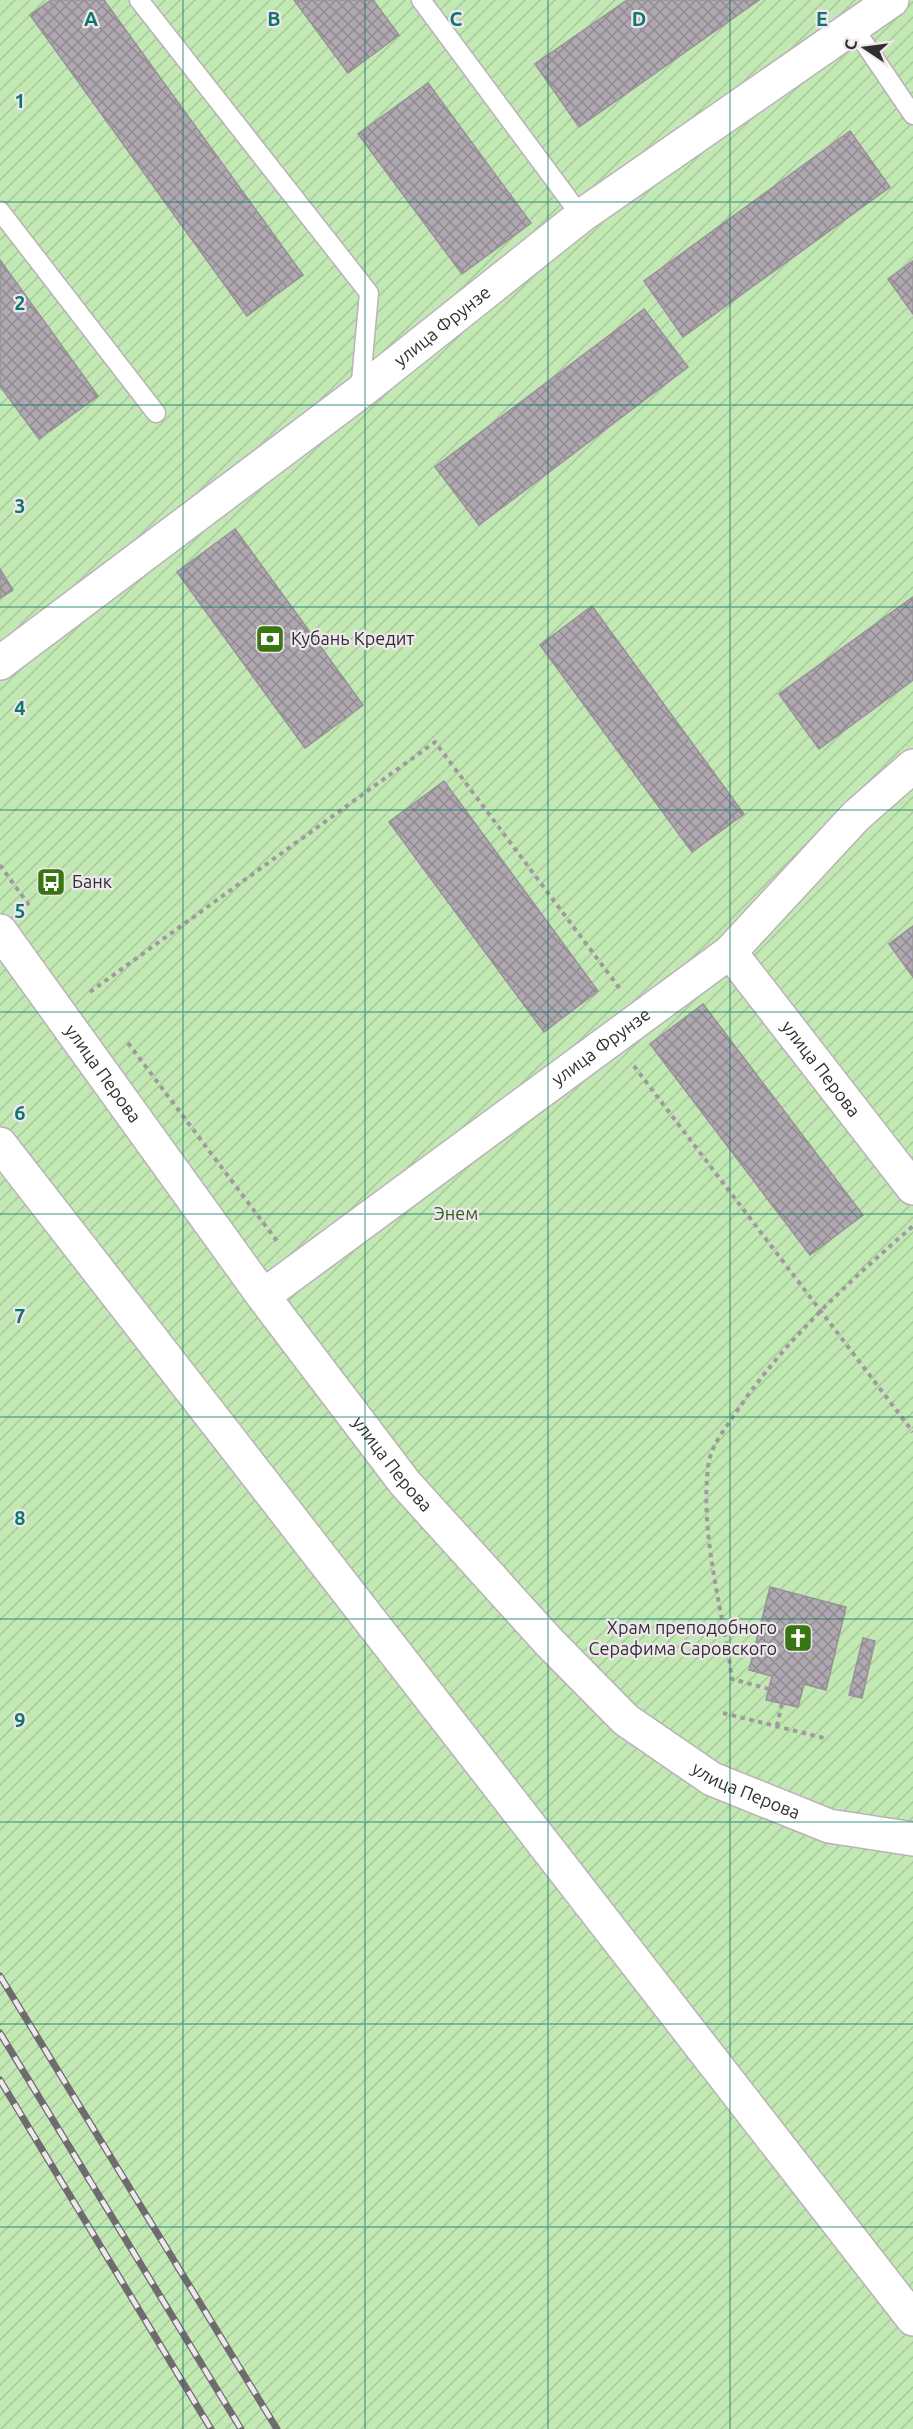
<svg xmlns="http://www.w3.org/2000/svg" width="913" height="2429" viewBox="0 0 913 2429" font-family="Ubuntu,sans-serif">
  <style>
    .garden { fill: url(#garden-furrows) }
    .building { fill: url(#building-cross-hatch); stroke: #989198; stroke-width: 1.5 }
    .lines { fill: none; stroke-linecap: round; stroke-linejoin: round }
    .service-casing { stroke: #bab2b9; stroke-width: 21 }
    .minor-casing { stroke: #bab2b9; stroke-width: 36 }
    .tertiary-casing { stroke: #bab2b9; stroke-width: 36 }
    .trunk-casing { stroke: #bab2b9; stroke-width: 36 }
    .path { stroke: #a09a9f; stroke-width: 4; stroke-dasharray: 4.5 4.5; stroke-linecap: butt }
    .service { stroke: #fff; stroke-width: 18 }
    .minor { stroke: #fff; stroke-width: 33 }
    .tertiary { stroke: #fff; stroke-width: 33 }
    .trunk { stroke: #fff; stroke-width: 33 }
    .rail-casing { stroke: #706b6f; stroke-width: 7 }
    .rail { stroke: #efe7ee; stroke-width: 4.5; stroke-dasharray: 14; stroke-linecap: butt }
    .grid { fill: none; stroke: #0f766e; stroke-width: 1.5; stroke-opacity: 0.55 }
    .labels { text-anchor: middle; stroke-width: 4.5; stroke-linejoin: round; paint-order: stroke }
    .street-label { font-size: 18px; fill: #312e30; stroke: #efe7ee }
    .poi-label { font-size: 18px; fill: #312e30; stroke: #efe7ee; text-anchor: start }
    .park-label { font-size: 18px; fill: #316118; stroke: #efe7ee }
    .grid-label { font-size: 20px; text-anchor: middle; font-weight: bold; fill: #0f766e; stroke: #efe7ee; stroke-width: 4.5; stroke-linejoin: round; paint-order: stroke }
  </style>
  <defs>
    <pattern id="garden-furrows" width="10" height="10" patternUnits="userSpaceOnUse" patternTransform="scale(1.5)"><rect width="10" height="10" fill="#c2e9b3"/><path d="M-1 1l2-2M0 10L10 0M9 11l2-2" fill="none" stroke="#a7c89a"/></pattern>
    <pattern id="building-cross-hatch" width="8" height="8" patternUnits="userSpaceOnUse" patternTransform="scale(1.5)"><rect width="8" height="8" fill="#b0a8b0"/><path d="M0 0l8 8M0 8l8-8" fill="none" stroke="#908990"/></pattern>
  </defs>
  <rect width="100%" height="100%" fill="#efe7ee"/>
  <rect class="garden" x="0" y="0" width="913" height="2429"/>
  <g class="building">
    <path d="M51,0H104L303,275L247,316L30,15Z"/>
    <path d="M294,0H373L399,35L348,73Z"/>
    <path d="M627,0H759L579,127L535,64Z"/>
    <path d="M428,83L531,223L462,274L358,134Z"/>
    <path d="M850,131L890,187L683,337L644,281Z"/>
    <path d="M0,260L98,396L39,439L0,386Z"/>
    <path d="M913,261V314L888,279Z"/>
    <path d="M644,309L688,367L479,525L435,467Z"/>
    <path d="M235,529L363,705L305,748L177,572Z"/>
    <path d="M0,569L13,590L0,598Z"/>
    <path d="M913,597V680L819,749L779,694Z"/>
    <path d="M592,606L744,814L692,852L540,645Z"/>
    <path d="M444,781L598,991L544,1032L389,822Z"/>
    <path d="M913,926V977L889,944Z"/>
    <path d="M703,1004L863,1215L810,1255L650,1044Z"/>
    <path d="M770,1587L846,1607L826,1690L804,1684L798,1707L766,1700L772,1676L749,1670Z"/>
    <path d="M863,1638L875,1641L862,1698L849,1695Z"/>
  </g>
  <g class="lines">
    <g class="service-casing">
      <g id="service">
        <path d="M139,0L369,293L360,392"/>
        <path d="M421,0L581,216"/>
        <path d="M854,28L913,115"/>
        <path d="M0,211L156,413"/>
      </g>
    </g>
    <g class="minor-casing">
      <g id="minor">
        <path id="s1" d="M0,663L360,392L581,216L892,0"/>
        <path id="s2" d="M730,952L913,1188"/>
        <path id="s3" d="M263,1296L730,952L856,816L913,766"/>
      </g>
    </g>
    <g class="tertiary-casing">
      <g id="tertiary">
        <path id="s4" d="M0,931L263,1296L405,1483L549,1642L626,1720L712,1779L829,1826L913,1839"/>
      </g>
    </g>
    <g class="trunk-casing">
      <path id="trunk" d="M0,1144L913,2319"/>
    </g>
    <g class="path">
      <path d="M0,865L31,908"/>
      <path d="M90,992L435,742L620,989"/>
      <path d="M128,1043L277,1241"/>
      <path d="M634,1066L913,1432"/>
      <path d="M769,1689L732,1679C723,1610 700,1538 708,1467C710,1447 724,1430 735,1414C783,1342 847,1283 913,1226"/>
      <path d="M723,1713L828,1739"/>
      <path d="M777,1726L782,1703"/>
    </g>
    <use href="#service" class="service"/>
    <use href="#minor" class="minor"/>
    <use href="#tertiary" class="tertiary"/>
    <use href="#trunk" class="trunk"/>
    <g class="rail-casing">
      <g id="rail">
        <path d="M0,1976L277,2429"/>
        <path d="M0,2033L241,2429"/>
        <path d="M0,2080L211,2429"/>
      </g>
    </g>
    <use href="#rail" class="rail"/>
  </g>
  <path class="grid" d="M183,0V2429M365,0V2429M548,0V2429M730,0V2429M0,202H913M0,405H913M0,607H913M0,810H913M0,1012H913M0,1214H913M0,1417H913M0,1619H913M0,1822H913M0,2024H913M0,2227H913"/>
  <defs>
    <g id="bank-square" transform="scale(1.5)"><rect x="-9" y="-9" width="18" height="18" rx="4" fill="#377610" stroke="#efe7ee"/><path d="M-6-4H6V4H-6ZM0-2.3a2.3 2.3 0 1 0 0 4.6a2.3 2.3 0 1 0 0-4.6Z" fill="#fff"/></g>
    <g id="bus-square" transform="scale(1.5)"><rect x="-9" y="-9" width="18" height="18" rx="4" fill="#377610" stroke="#efe7ee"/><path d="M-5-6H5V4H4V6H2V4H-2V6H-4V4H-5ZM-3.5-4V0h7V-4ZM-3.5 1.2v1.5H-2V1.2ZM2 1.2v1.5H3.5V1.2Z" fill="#fff"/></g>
    <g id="church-square" transform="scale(1.5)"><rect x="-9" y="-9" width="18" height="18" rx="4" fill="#377610" stroke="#efe7ee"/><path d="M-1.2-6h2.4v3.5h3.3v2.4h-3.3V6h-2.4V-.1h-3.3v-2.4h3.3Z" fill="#fff"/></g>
  </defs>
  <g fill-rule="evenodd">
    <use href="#bank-square" x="270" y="639"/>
    <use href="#bus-square" x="51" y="882"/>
    <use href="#church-square" x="798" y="1638"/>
  </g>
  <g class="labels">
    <g class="street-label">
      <text dy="6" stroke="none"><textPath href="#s1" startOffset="556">улица Фрунзе</textPath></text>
      <text dy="6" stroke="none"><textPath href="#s3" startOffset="420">улица Фрунзе</textPath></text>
      <text dy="6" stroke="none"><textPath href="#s2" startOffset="148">улица Перова</textPath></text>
      <text dy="6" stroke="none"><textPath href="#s4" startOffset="176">улица Перова</textPath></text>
      <text dy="6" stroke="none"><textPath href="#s4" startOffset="662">улица Перова</textPath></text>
      <text dy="6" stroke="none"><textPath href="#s4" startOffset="1149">улица Перова</textPath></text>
    </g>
    <g class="poi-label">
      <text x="291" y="645">Кубань Кредит</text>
      <text x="72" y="888">Банк</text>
      <text x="777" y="1634" text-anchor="end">Храм преподобного<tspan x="777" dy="21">Серафима Саровского</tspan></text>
    </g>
    <g class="park-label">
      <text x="456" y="1220">Энем</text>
    </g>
  </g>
  <g class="grid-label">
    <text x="91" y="26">A</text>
    <text x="274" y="26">B</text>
    <text x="456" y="26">C</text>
    <text x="639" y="26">D</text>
    <text x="822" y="26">E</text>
    <text x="20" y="108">1</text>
    <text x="20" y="310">2</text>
    <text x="20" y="513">3</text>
    <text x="20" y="715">4</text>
    <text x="20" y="918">5</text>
    <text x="20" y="1120">6</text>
    <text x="20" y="1323">7</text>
    <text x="20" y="1525">8</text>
    <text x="20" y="1727">9</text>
  </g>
  <g transform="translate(865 48) rotate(283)" stroke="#efe7ee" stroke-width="4.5" paint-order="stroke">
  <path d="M0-4.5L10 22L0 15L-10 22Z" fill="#312e30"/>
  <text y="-9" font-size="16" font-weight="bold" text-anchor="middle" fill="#312e30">С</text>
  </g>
</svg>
